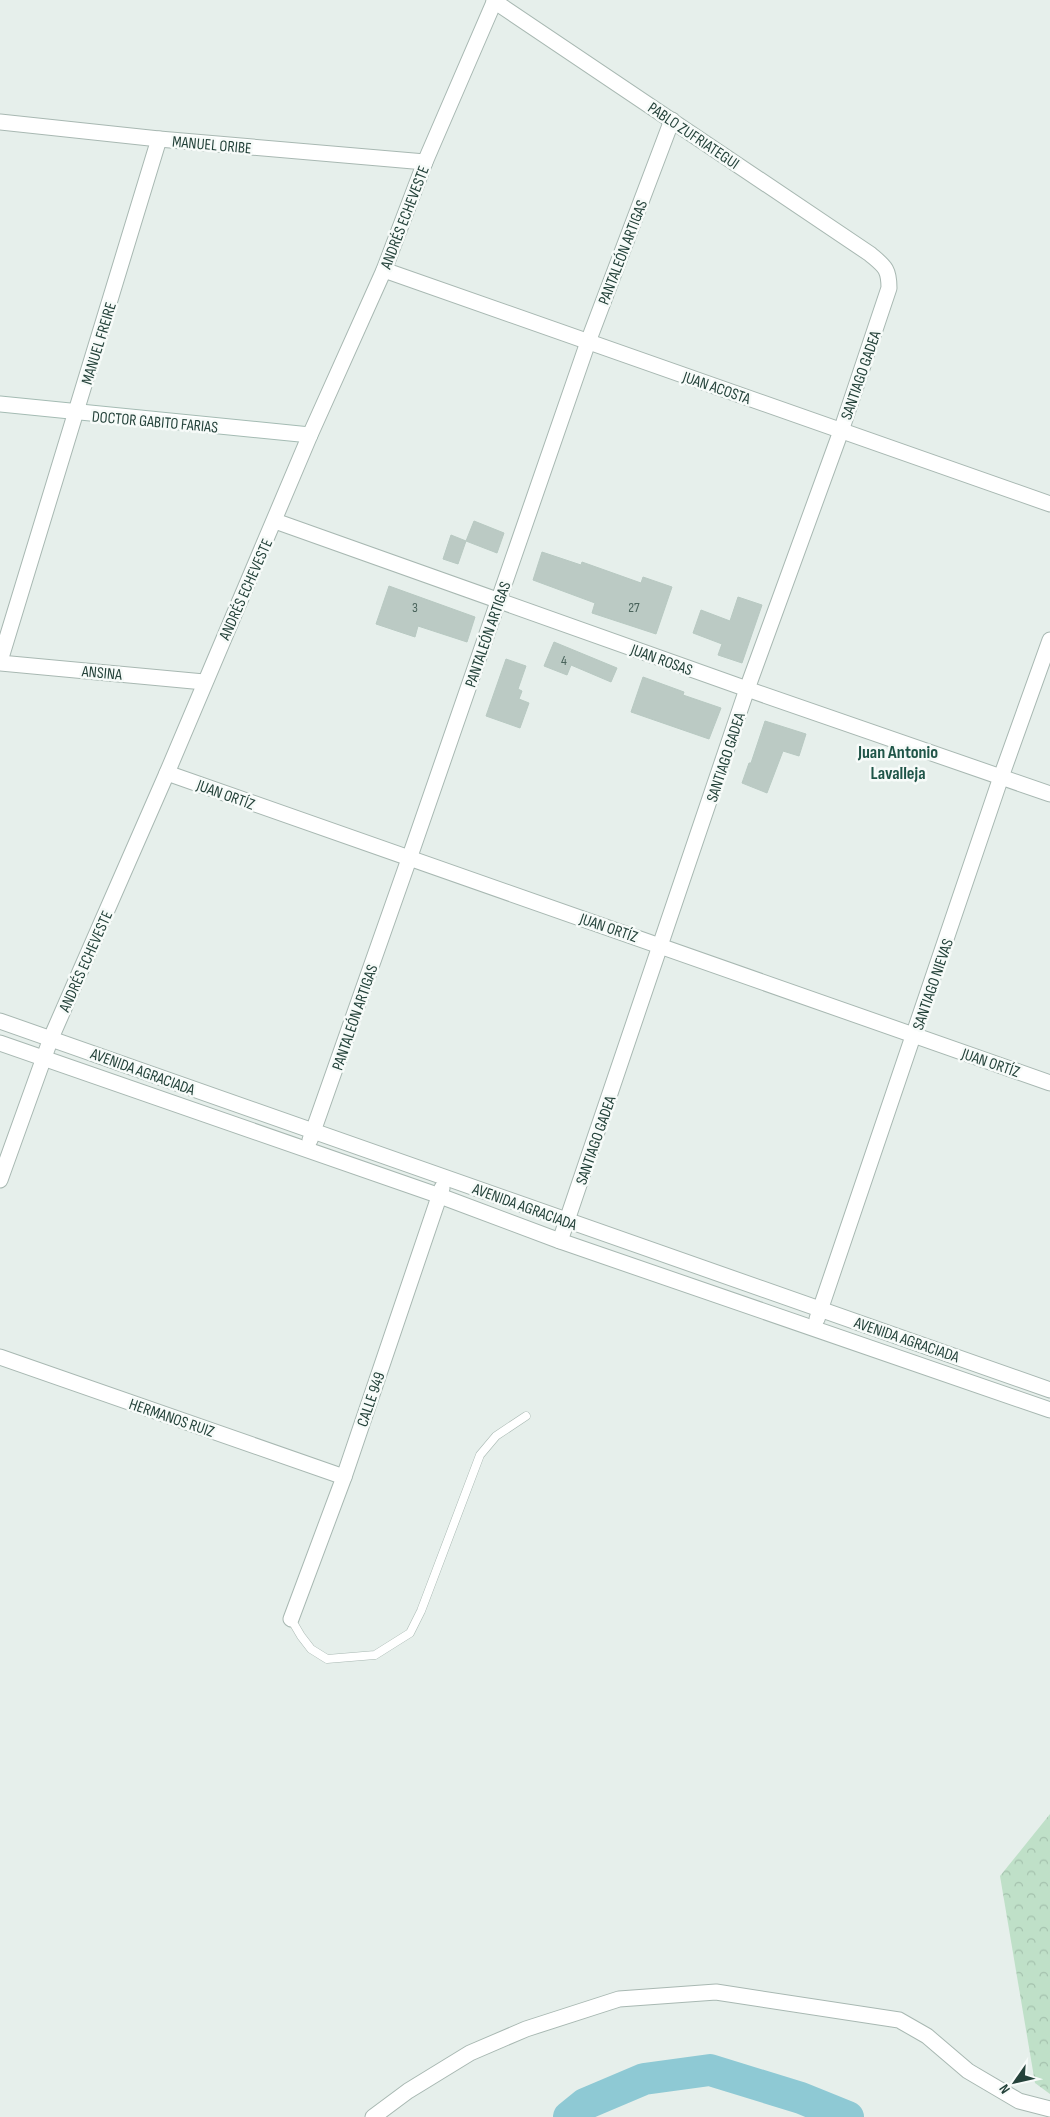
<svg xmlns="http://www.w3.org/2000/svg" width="1050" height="2117" viewBox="0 0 1050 2117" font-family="'Sofia Sans Condensed',sans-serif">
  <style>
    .park { fill: url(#park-crowns) }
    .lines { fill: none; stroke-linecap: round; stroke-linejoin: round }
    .river { stroke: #8ec9d4; stroke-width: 32 }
    .building { fill: #bbcac4; stroke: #b8c9c2 }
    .lane-casing { stroke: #a8b8b2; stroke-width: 9 }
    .street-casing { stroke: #a8b8b2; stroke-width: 17 }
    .secondary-casing { stroke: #a4bbb3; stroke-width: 17 }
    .lane { stroke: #fff; stroke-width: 8 }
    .street { stroke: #fff; stroke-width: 15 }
    .secondary { stroke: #fff; stroke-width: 15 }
    .labels { text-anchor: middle; stroke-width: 5; stroke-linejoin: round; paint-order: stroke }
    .number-label { font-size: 14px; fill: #4a645c }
    .street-label { font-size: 16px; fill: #24423a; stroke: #f7fbf9 }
    .neighbourhood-label { font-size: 18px; font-weight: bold; fill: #1f5548; stroke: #f7fbf9 }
  </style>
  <defs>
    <pattern id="park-crowns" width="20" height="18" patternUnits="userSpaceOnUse" patternTransform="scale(1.25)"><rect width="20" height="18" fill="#bfe0c8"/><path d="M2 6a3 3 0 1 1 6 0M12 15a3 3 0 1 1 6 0" fill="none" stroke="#a4c1ad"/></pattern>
  </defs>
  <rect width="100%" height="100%" fill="#e6efeb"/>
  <path class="park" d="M1050,1814V2094L1035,2083L1000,1876Z"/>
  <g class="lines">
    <path class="river" d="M569,2117L585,2104L644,2079L710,2070L801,2098L848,2117"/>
  </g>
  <g class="building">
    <path d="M474,521L504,533L497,553L466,541Z"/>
    <path d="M451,535L466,541L458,564L443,559Z"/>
    <path d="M542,552L581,565L582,562L641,583L643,577L672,587L656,634L592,613L595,603L533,580Z"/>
    <path d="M389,586L475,617L467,642L418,626L415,637L376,624Z"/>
    <path d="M738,597L762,605L742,663L718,655L722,644L693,633L701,610L730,621Z"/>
    <path d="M554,642L617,668L611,682L571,665L567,675L544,666Z"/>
    <path d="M506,659L526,666L518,689L522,691L519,699L529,703L520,728L486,716Z"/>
    <path d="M643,677L684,692L683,695L721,708L709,739L631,712Z"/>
    <path d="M765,721L806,734L799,756L783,751L767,793L742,783L749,763H751Z"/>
  </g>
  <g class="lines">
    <g class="lane-casing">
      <path id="lane" d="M291,1619L301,1636L311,1649L327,1659L375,1655L410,1633L421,1611L480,1455L496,1436L526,1416"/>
    </g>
    <g class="street-casing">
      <g id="street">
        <path d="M494,1L870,254C884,266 889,268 889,288L841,431L747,689L560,1241"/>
        <path d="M0,122L159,139L425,162"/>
        <path d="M384,270L1050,504"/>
        <path d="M275,521L747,689L1050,794"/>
        <path d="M0,661L159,139"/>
        <path d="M0,663L204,682"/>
        <path d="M167,773L1050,1083"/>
        <path d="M0,1021L1050,1390"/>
        <path d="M0,1043L440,1196L560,1241L1050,1410"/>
        <path d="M310,1140L409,859L588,342L672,120"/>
        <path d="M0,1180L51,1038L167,773L310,435L384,270L425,162L495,0"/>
        <path d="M817,1319L1001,777L1050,640"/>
        <path d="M0,1357L344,1477"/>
        <path d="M291,1619L344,1477L442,1188"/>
        <path d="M373,2117L408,2091L470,2053L526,2029L619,1999L716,1992L899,2020L927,2036L968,2071L1019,2101L1050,2109"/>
      </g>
    </g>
    <g class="secondary-casing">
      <path id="secondary" d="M0,404L310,435"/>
    </g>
    <use href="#lane" class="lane"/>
    <use href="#street" class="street"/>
    <use href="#secondary" class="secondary"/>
  </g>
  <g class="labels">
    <g class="number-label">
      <text x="415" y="612">3</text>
      <text x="634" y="612">27</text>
      <text x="564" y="665">4</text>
    </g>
    <g class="street-label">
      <text transform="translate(694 135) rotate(34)" y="6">PABLO ZUFRIATEGUI</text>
      <text transform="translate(212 144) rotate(5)" y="6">MANUEL ORIBE</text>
      <text transform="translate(404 217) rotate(-69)" y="6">ANDRÉS ECHEVESTE</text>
      <text transform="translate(622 252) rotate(-69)" y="6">PANTALEÓN ARTIGAS</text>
      <text transform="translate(98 343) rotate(-73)" y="6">MANUEL FREIRE</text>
      <text transform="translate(860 375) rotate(-71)" y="6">SANTIAGO GADEA</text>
      <text transform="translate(717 387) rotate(19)" y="6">JUAN ACOSTA</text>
      <text transform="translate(155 421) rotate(5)" y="6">DOCTOR GABITO FARIAS</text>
      <text transform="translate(245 589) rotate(-66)" y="6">ANDRÉS ECHEVESTE</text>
      <text transform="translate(487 634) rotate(-71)" y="6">PANTALEÓN ARTIGAS</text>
      <text transform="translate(662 659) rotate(20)" y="6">JUAN ROSAS</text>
      <text transform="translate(102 672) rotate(5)" y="6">ANSINA</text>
      <text transform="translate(725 757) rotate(-72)" y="6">SANTIAGO GADEA</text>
      <text transform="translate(226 794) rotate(20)" y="6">JUAN ORTÍZ</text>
      <text transform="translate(609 927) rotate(19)" y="6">JUAN ORTÍZ</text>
      <text transform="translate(85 961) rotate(-66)" y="6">ANDRÉS ECHEVESTE</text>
      <text transform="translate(932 984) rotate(-71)" y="6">SANTIAGO NIEVAS</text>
      <text transform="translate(354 1017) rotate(-71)" y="6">PANTALEÓN ARTIGAS</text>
      <text transform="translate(991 1062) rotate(19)" y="6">JUAN ORTÍZ</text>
      <text transform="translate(143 1071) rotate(20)" y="6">AVENIDA AGRACIADA</text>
      <text transform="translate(595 1140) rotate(-71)" y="6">SANTIAGO GADEA</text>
      <text transform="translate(525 1206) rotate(20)" y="6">AVENIDA AGRACIADA</text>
      <text transform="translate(907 1339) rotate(19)" y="6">AVENIDA AGRACIADA</text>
      <text transform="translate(370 1399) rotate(-71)" y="6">CALLE 949</text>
      <text transform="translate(172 1417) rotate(19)" y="6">HERMANOS RUIZ</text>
    </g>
    <g class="neighbourhood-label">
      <text x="898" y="758">Juan Antonio<tspan x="898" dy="21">Lavalleja</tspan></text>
    </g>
  </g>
  <g transform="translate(1015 2082) rotate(236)" stroke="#f7fbf9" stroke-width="4" paint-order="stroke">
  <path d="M0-4L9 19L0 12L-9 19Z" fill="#24423a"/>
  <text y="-8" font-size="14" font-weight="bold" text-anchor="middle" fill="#24423a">N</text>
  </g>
</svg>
